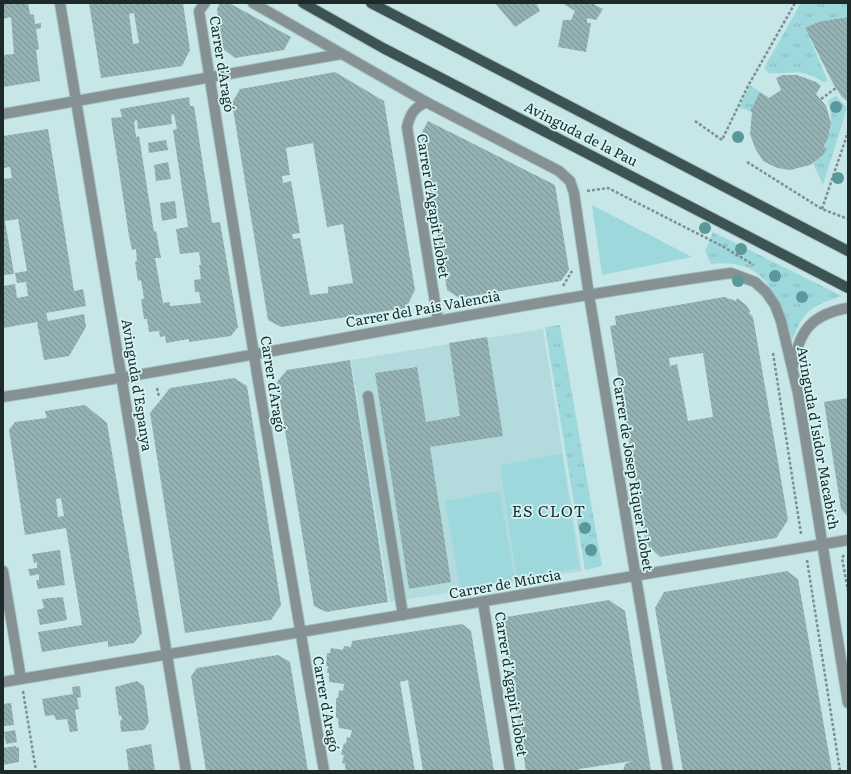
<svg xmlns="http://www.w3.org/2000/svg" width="851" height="774" viewBox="0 0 851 774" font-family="Literata,serif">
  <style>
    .built { fill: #b3dbdd }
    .grass { fill: #9dd9dc }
    .park { fill: url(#park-tufts) }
    .building { fill: url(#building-back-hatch); fill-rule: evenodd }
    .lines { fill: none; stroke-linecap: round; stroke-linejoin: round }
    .minor-casing { stroke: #a5c0c1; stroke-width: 12 }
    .major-casing { stroke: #a5c0c1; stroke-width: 12 }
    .path { stroke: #7a9091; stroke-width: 2.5; stroke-dasharray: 3 2; stroke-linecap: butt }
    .minor { stroke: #859192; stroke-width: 10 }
    .major { stroke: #3c5253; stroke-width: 10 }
    .tree { fill: #5a989b }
    .labels { text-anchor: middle; stroke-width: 3.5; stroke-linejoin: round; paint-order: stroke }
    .street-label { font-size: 14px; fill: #1e292a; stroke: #d4f3f4 }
    .quarter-label { font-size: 16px; letter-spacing: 1px; fill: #1e292a; stroke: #d4f3f4 }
  </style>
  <defs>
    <pattern id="park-tufts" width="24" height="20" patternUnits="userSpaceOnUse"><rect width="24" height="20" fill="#9dd9dc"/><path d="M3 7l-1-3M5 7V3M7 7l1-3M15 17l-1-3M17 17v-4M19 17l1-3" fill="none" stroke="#87babd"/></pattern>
    <pattern id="building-back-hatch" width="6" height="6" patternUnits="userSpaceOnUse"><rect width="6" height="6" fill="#94b2b3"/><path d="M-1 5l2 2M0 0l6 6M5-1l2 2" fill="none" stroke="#789192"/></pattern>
  </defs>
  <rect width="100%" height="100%" fill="#c7e6e7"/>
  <path class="built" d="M543,329L582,571L390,602L351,360Z"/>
  <g class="grass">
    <path d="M592,205L692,257L602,275Z"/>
    <path d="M562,454L579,568L517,579L500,465Z"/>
    <path d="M499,491L515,579L460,589L445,501Z"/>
  </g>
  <g class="park">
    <path d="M801,3H848V17L815,23L805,28L828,81L823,82C801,67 792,75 769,73L764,68Z"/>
    <path d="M750,85L760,92L750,111L739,108Z"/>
    <path d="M836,96L847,108L823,185L813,163L827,149L825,144C832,129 833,118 828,101Z"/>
    <path d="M713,232L842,296C813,306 805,308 793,338L791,339C776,294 767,258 711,264L705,251Z"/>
    <path d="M560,325L602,566L585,570L545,327Z"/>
  </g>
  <g class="building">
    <path d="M3,3H28L30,14L34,15L35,24L41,23V28L36,29L39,49L36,50L40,81L3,87V55L14,54L11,17L3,19Z"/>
    <path d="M89,3H183L190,50L182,66L101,78ZM134,13L139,43L133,44L129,14Z"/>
    <path d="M220,3H229L291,37L284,50L235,58L223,49L217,9Z"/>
    <path d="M536,3L540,11L515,27L496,4Z"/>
    <path d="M562,3H595V5L603,9L596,20L587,18V23H591L586,52L558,47L563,20H571L575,11Z"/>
    <path d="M848,17V102L842,97L834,85L805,28L818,22Z"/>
    <path d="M335,72L384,101L415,290L406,308L281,327L268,320L232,103L240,89ZM313,143L327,227L343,224L353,283L328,287V293L310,295L300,238L293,239L292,234L300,233L291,181L283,183L282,176L290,175L286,148Z"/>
    <path d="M783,75H797L816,82L821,86L816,94L826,106L831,123L828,138L824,146L827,149L823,155L810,165L790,170L777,168L763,161L755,148L750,134L752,112L750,111L760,92L769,98L781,90L776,78Z"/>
    <path d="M189,97L190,106H194L212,223L220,222L238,327L231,336L189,342V339L166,343L165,336L160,337L159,331L149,332L147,319H144L141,299H144L141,280L138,281L135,262L137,261L136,249L132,250L129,236L111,118L122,117L120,109ZM174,114L177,129L173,130L188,227L176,229L180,254L199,252L201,265H199L201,279L194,280L195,292H199L201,303L170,306V302L163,303L155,258H161L156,231L154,232L139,136L136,137L134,121L137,120L138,129L172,124L171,115Z"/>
    <path d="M428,121L555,185L569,270L561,281L459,298L447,290L421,134Z"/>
    <path d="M48,129L74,291L83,289L86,306L46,313L48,321L84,314L86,327L69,356L44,360L37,322L3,328V286L15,284L17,298L28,296L26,282L17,283L15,273L27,271L18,219L5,221L14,274L3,275V179L12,178L10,167L3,168V136Z"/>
    <path d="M166,140L168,150L149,153L148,143Z"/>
    <path d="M168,162L171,179L156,181L154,165Z"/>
    <path d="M175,201L177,218L162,221L160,203Z"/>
    <path d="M724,297L736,301L737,298L746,305L750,311L749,313L753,317L788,520L776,538L660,557L646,544L610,326L616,325L615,316ZM703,353L713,417L688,421L677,364L670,366L669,358Z"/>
    <path d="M487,337L503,436L430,447L451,582L409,589L375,373L417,367L426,422L460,416L449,343Z"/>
    <path d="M350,360L388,602L326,612L314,606L277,382L287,370Z"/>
    <path d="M234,378L247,386L281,605L271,620L185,633L150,413L170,388Z"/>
    <path d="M848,398V517L841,509L824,402Z"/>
    <path d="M85,405L107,423L142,633L134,643L108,647V641L42,652L38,632L82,625L66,528L25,535L9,430L15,422L47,418L45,411ZM61,498L64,516L58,517L56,499Z"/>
    <path d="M60,550L65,585L38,589L36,580H39V574L30,576L28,569L37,568V562L34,563L32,554Z"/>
    <path d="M787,571L798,579L832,771H683L655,608L664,592Z"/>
    <path d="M63,597L67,620L40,625L37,610L44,608L42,599Z"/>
    <path d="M609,600L625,611L651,771H623L625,764L632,761L579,769V771H526L503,624L506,617Z"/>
    <path d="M462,624L471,631L494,771H423L408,680L400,682L415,771H348L345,769V764L342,763L344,755H341L344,743L346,744L347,737L350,738L352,730L339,728L338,718H336V698H338L339,690L343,691L344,684L329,682V673H327L328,666H326L327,653H330L331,648L343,650L344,646L351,647L352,641Z"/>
    <path d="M278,655L290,662L308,771H206L191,676L197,668Z"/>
    <path d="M137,681L144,686L149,722L144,730L121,732L120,721L122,720L121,715L119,716L115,687Z"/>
    <path d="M80,686L81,697L77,698L79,709L75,710L78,731L70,732L67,719L56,720L54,715L45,716L42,699L73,694L72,687Z"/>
    <path d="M11,703L14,725L3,726V704Z"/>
    <path d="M15,730L17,742L6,744L4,732Z"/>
    <path d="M151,744L155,771H129L126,749Z"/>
    <path d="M16,746V748L19,747V762L3,765V748Z"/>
  </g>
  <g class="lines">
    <g class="minor-casing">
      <g id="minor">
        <path d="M60,3L186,771"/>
        <path d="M205,3L199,11L258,380L324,771"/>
        <path d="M253,3L426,102L559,171L570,181L574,193L589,295L668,771"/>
        <path d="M426,102C414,108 410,114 407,127L438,321"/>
        <path d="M3,114L341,54"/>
        <path d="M794,364C799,330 813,314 848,308"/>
        <path d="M368,396L403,615"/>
        <path d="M3,397C246,360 487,307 731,273L755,282L766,292L775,305L781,321L798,393L848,703"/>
        <path d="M3,571L21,679"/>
        <path d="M483,602L510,771"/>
        <path d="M3,682L848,540"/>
      </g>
    </g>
    <g class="major-casing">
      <g id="major">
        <path d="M303,3L383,48L848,288"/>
        <path d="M371,3L848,251"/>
      </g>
    </g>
    <g class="path">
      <path d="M821,99L836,88"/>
      <path d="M695,121L722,140L748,86L795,3"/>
      <path d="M747,162L822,209L848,219"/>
      <path d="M587,191L608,188L722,246L754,265"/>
      <path d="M822,209L848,132"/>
      <path d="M563,286L572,271"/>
      <path d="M773,353L801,534"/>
      <path d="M157,388L159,397"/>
      <path d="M844,555L842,558L848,591"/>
      <path d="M807,560L840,771"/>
      <path d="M23,691L36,771"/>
    </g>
    <use href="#minor" class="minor"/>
    <use href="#major" class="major"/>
  </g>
  <g class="tree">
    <circle cx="836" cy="107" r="6"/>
    <circle cx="738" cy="137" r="6"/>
    <circle cx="838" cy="178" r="6"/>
    <circle cx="705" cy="228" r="6"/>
    <circle cx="741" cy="249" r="6"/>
    <circle cx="775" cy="276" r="6"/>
    <circle cx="738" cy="281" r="6"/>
    <circle cx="802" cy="297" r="6"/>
    <circle cx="585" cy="528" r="6"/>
    <circle cx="591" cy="550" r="6"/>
  </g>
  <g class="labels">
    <g class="street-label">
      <text transform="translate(222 64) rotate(81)" y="5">Carrer d'Aragó</text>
      <text transform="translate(581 134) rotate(27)" y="5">Avinguda de la Pau</text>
      <text transform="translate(433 206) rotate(81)" y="5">Carrer d'Agapit Llobet</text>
      <text transform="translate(423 309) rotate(-10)" y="5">Carrer del País Valencià</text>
      <text transform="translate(273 384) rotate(81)" y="5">Carrer d'Aragó</text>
      <text transform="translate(137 385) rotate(81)" y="5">Avinguda d'Espanya</text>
      <text transform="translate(818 438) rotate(80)" y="5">Avinguda d'Isidor Macabich</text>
      <text transform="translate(633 474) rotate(81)" y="5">Carrer de Josep Riquer Llobet</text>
      <text transform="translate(505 584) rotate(-10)" y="5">Carrer de Múrcia</text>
      <text transform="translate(511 684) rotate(81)" y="5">Carrer d'Agapit Llobet</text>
      <text transform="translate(326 704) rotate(80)" y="5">Carrer d'Aragó</text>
    </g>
    <g class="quarter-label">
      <text x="549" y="517">ES CLOT</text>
    </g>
  </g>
  <rect width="851" height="774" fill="none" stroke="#1e292a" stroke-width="8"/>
</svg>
